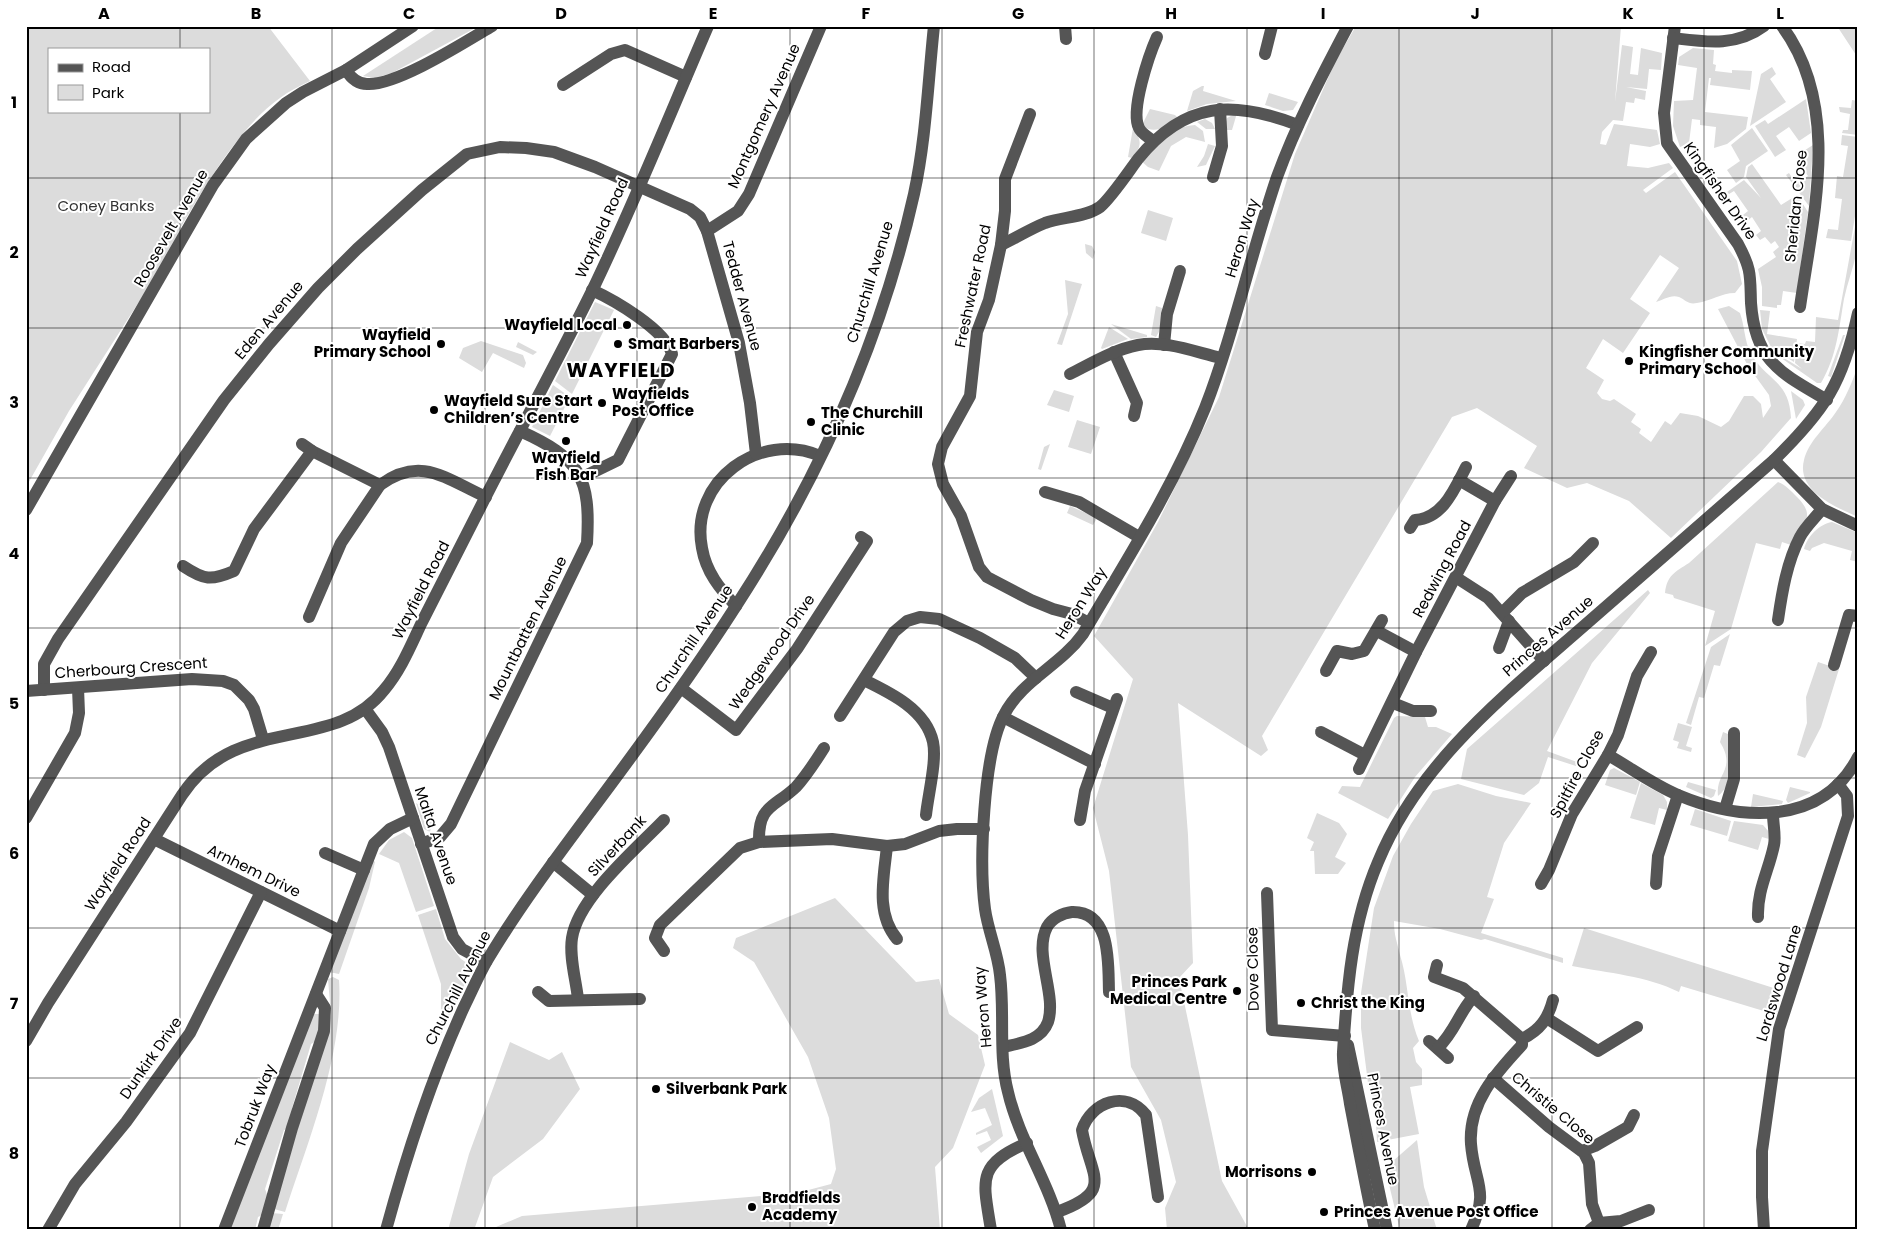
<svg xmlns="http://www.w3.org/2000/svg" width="1884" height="1256" viewBox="0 0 1884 1256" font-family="Poppins,sans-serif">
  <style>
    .green { fill: #dcdcdc; fill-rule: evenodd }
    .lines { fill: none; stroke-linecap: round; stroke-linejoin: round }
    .minor { stroke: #555; stroke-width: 12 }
    .grid { fill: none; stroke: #000; stroke-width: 1; stroke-opacity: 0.55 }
    .poi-dot { fill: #000; stroke: #fff; stroke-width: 2 }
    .labels { text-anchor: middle; stroke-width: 4; stroke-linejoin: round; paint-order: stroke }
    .street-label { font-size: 15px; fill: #000; stroke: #fff }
    .park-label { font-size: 15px; fill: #333; stroke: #fff }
    .poi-label { font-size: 15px; font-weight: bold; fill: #000; stroke: #fff; text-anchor: start }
    .district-label { font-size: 20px; font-weight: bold; letter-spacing: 1px; fill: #000; stroke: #fff }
    .neatline { fill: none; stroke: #000; stroke-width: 2 }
    .grid-label { font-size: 16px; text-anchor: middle; font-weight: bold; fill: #000 }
  </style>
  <rect width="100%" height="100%" fill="#fff"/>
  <g class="green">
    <path d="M26,26H268L310,81C300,86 289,91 280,98C240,126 205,186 181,227L183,233L69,411L26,487ZM49,49H209V111H49Z"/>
    <path d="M440,26H479L392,73L375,78L363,76Z"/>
    <path d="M1356,26H1621L1615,102L1622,45L1633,47L1630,74L1638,75L1641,48L1662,53L1661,70L1649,69L1647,89L1626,87L1646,91L1645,100L1635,98L1634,103L1626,102L1623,121L1613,120L1602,132L1600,144L1606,145L1614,124L1657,130L1660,144L1650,147L1630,144L1627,166L1648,168L1669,163L1673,168L1643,190L1646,193L1675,172L1737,261L1742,284L1735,293C1721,293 1711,301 1697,303C1688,305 1686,300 1679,297C1671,294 1663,300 1656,302L1679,268L1660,255L1630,299L1650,313L1623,353L1603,339L1586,368L1604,380L1597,393L1602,399L1610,401L1614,399L1636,414L1631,422L1641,429L1639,433L1651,442L1665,421L1671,425L1680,413L1698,416L1721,427L1729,421L1744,396H1753L1761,404L1763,418L1771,406L1769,395L1748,366L1718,309L1729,306L1740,313C1745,327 1744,340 1751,354C1768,382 1789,380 1791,418L1761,452L1671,538L1629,501L1587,483L1567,488L1524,468L1537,446L1477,408L1452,417L1262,736L1268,750L1261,756L1178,703L1188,835L1193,963L1179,978L1222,1181L1249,1230H1167L1165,1208L1176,1182L1161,1120L1131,1067L1109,871L1093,808L1133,679L1094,636L1158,522L1219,397L1295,154L1335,62Z"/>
    <path d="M1837,26H1858V58L1839,29Z"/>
    <path d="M1693,48L1714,50L1713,64L1716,65L1715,71L1732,73V70L1752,71L1750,90L1710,85L1711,78H1709L1705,112L1748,117L1746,129L1727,144L1714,148L1716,127L1700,125V120L1692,119L1689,143L1680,147L1673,126L1674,101L1693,100L1697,68L1678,65L1679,57Z"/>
    <path d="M1772,67L1776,74L1770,79L1786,102L1750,126L1761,74Z"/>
    <path d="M1202,86H1204L1203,91L1236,101L1207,104L1187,111L1193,91Z"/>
    <path d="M1269,93L1298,102L1293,110L1283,111L1265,105Z"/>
    <path d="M1806,99L1811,133L1799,141L1789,127L1776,136L1786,150L1775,157L1755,126L1765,120L1768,124Z"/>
    <path d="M1852,100L1858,101V135L1842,133L1843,130H1848L1850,114L1840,112L1839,107L1851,108Z"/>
    <path d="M1150,109L1175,115L1178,118C1165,126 1155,136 1142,125Z"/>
    <path d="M1237,113L1232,130H1224L1227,118Z"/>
    <path d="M1205,119L1212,123L1215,129H1206L1197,122Z"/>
    <path d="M1195,125L1203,131L1205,142L1186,137L1171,146L1159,171L1148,167L1140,160C1155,145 1172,126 1195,125Z"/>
    <path d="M1133,128C1142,141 1142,146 1132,158L1128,157Z"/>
    <path d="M1752,128L1768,151L1746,166L1744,177L1736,183L1727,170L1740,161L1731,145Z"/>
    <path d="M1842,135L1858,137C1858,171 1860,206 1858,240C1857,260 1848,279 1844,299C1839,328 1837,356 1821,383H1817L1774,353L1762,329L1760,310L1770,311L1767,334L1797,339L1794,362L1786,357L1784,358L1802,369L1795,363L1797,343L1805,344L1806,341L1815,342L1816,317L1838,320L1857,216H1855L1851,241L1826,238L1828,229L1838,230L1842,199L1835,198L1837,176L1843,177L1848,146L1841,145Z"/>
    <path d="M1208,144L1215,146L1206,165L1197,167L1204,156Z"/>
    <path d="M1813,145L1809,206L1786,175L1789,173L1796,184L1808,176L1799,163L1806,158L1802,152Z"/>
    <path d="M1752,164L1781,205L1797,195L1808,212L1797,293L1783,291L1781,305H1777V308L1762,306V287L1758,269L1776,257L1773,252L1779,247L1775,241L1771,244L1765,237L1760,240L1756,235L1761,231L1752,217L1747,221L1743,215L1748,211L1734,191L1729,194L1727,192L1744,180L1761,198L1746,177L1748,167Z"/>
    <path d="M1148,210L1173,218L1166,241L1141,233Z"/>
    <path d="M1085,244L1092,246L1095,252L1093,259L1086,253Z"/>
    <path d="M1065,280L1082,284L1062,345L1057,344L1068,314Z"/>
    <path d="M595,302L614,310L572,394L555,381Z"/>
    <path d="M1156,306L1162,308L1160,330L1156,337L1151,335Z"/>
    <path d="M1111,324L1147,335V337L1131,339Z"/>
    <path d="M1109,327L1128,339L1102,349L1101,348Z"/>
    <path d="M1843,335H1845L1831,377L1828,376Z"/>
    <path d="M481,341L523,355L526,363L524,368L493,353L482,372L459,358L463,348Z"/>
    <path d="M518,342L537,352L533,355L516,347Z"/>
    <path d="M1858,366V517C1836,507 1796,491 1804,460C1808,442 1826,427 1836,412C1846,398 1852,382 1858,366Z"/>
    <path d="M553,385L570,397L550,436L532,427Z"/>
    <path d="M1054,390L1074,396L1069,412L1047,405Z"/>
    <path d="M1791,391L1803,400L1805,405L1796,419Z"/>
    <path d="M1077,420L1100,427L1091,454L1068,447Z"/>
    <path d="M1050,444L1041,470L1038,469L1044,447Z"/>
    <path d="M1778,482C1786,485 1791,491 1797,497C1817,517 1803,524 1791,545L1782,542L1780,549L1756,543L1731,629L1705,646L1715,611L1674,598L1673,595L1665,593C1667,575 1675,572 1689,563Z"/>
    <path d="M1070,506L1097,518L1093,525L1067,513Z"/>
    <path d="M1832,522L1858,533V562L1850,560L1852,551L1824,543L1812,548L1810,551L1804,549C1807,537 1819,524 1832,522Z"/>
    <path d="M1648,590L1650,593L1592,663L1547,751L1577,762L1576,766L1548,757L1539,783L1524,795L1461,779L1467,749Z"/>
    <path d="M1730,634L1720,666L1714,665L1704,698L1699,697L1691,725L1686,723L1711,647Z"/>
    <path d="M1818,662L1839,669L1821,727L1805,758L1797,755L1807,723L1806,697Z"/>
    <path d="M1397,716L1425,717L1428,727H1436L1452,734L1415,777L1388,819L1338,793L1342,786L1360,787L1394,718Z"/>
    <path d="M1678,723L1692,727L1686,746L1692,748L1691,752L1677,748L1679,742L1673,740Z"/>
    <path d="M1723,732L1728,734C1729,753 1736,783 1718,796C1715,773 1737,770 1720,742Z"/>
    <path d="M1614,768L1640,782L1636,795L1605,785L1610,770Z"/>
    <path d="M1688,782L1716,790L1714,796L1711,798L1686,787Z"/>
    <path d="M1641,783L1663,795L1667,802V810L1659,808L1655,825L1630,818Z"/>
    <path d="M1458,784L1496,796L1531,803L1504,843L1487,897L1494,899L1481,933L1563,958V963L1485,939L1481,940L1440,929L1394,921C1394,936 1397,941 1400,955C1409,983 1407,1013 1419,1041L1413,1048L1416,1062L1422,1069V1085L1410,1087L1419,1134L1377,1142L1375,1102L1368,1083L1361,1028V993L1374,908L1393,856L1411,824L1433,791Z"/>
    <path d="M1790,787L1810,792V793L1788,803L1786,800Z"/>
    <path d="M1753,794L1783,801L1782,804L1751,807Z"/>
    <path d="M416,803L434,814L430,832L424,829Z"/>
    <path d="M1695,809L1731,821L1727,836L1690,825Z"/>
    <path d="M1317,813L1339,823L1347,834L1335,857L1346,863L1338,874H1315L1314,851H1310L1314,842L1307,838Z"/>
    <path d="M1734,821L1763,825L1769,832V839L1762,837L1758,850L1728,841Z"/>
    <path d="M404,832L412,838L434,906L416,912L399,863L379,854L389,840Z"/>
    <path d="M373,860L375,862L369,888L339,974L329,972Z"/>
    <path d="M835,898L916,982L939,979L949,1014L978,1035L985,1065L953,1148L935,1167L940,1230H489L522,1216L797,1193L831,1184L836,1169L829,1118L808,1057L754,962L733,948L736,938Z"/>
    <path d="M436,909L445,939L461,959L473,967L441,1034V984L418,915Z"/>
    <path d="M1584,928L1780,990L1777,1015L1681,986L1679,992C1647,976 1608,973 1572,966Z"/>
    <path d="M333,977L339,980C344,1054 308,1141 285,1212L274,1209L331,1015L328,979Z"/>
    <path d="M313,1014H319L318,1040L311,1044L292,1108L295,1114L290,1128L284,1130L265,1189L269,1200L264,1214L258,1217L255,1230H228Z"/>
    <path d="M510,1042L549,1060L562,1052L580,1089L543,1139L493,1177L474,1230H448L469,1154Z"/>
    <path d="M992,1089L1003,1136L981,1153L977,1147L991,1140L987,1131L976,1135V1133L992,1125L985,1108L971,1112L979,1098Z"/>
    <path d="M1417,1140L1424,1187L1437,1230H1400L1385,1168Z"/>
    <path d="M272,1213L283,1214L278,1230H267Z"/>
  </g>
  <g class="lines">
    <g class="minor">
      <path d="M1065,26L1066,39"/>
      <path d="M1675,26L1664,113L1667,143L1738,244C1752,270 1750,276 1751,303C1755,362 1781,373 1827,400"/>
      <path d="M1782,26C1842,107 1813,216 1800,307"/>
      <path d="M1673,38C1706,42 1736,47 1764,26"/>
      <path d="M1265,54L1272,26"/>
      <path d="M346,70C351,78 357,84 367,84C396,86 465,42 492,26"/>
      <path d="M563,85L611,54L625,50L686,77"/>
      <path d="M1030,114L1005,179V211L1001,245L989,300L977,332L970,396L942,447L938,464L943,484L961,516L979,567L987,577L1031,600L1053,609L1072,614L1089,623"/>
      <path d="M1153,141C1148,137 1141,133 1139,128C1130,111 1149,55 1157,37"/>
      <path d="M1213,177L1222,146L1220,109"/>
      <path d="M707,231L738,211L749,194L821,26"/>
      <path d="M1001,245C1016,238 1030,229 1045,223C1062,217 1086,217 1100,207C1111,198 1129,171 1138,159C1185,101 1233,100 1298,125"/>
      <path d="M1164,345L1167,314L1180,271"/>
      <path d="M1114,352L1137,403L1134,416"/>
      <path d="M1070,374C1092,363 1113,350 1138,345C1165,340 1195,352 1221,358"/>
      <path d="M302,444L312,451L380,485C421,455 446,479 486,497"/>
      <path d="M1774,460L1822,509L1858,526"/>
      <path d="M581,478L618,460L672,354C666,330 614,300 592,290"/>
      <path d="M1459,480L1495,501"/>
      <path d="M1045,492L1079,502L1139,537"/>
      <path d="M26,510L213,185L246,139L286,103L303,92L346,70L413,26"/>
      <path d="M1410,528L1415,520C1443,518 1454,490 1466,467"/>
      <path d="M183,566C204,580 211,581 234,571L254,529L312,451"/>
      <path d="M1457,578L1488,598L1544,661"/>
      <path d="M736,606C720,589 706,572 702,548C689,481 760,430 820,456"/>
      <path d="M1503,612L1522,593L1574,562L1593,543"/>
      <path d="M309,617L341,543L380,485"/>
      <path d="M1778,620C1782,592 1787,562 1800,537C1805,527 1815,518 1822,509"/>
      <path d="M1377,631L1416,652"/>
      <path d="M1499,648L1509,621"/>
      <path d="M1834,665L1849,615L1858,616"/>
      <path d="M1326,671L1337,651L1352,654L1364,651L1382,620"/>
      <path d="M864,680C891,693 926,710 933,742C937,761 928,795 926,815"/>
      <path d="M681,688L736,730L797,649L867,541L861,537"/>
      <path d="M44,690V664L58,639L224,400L269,344L318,288L357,249L422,190L467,154L500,147L526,148L554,152L595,167L690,209L700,217L707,231L739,343L750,403L756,454"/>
      <path d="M26,691L192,679L223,681L234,685L249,700L254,709L263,739"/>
      <path d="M1076,692L1113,708"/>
      <path d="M1393,703L1413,711H1431"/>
      <path d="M366,710L382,732L389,747L453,937L462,949L486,962"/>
      <path d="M840,716L894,632L907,621L920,617L939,619L980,638L1015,658L1036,678"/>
      <path d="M1003,717L1095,764"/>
      <path d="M1321,732L1365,755"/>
      <path d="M1608,755C1631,768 1654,785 1678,795C1740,821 1822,827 1858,757"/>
      <path d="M1359,769L1416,652L1495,501L1511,476"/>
      <path d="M1725,809L1734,779V733"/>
      <path d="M26,818L75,733L79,713L78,688"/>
      <path d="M1080,820L1085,791L1117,699"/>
      <path d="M154,839L340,931"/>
      <path d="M759,842C758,805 774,808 796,787C807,775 815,762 824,748"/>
      <path d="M421,844L440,837L451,824L587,543C591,477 580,458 520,431"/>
      <path d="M887,846C884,877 875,913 897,939"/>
      <path d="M325,853L364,870"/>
      <path d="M553,862L593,895"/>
      <path d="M1541,884L1549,870L1572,814L1608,755L1618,735L1637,676L1651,652"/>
      <path d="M1656,884L1658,856L1678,795"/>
      <path d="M1267,893L1272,1030L1345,1036"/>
      <path d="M1758,917C1757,890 1769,870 1774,845C1776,836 1773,824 1773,814"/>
      <path d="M664,951L655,938L660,925L740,848L759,842L832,839L887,846L905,844L939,831L957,829H984"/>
      <path d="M1437,965L1434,977L1463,988L1522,1039"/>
      <path d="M538,992L549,1001L640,999"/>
      <path d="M578,999C576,980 569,957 572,938C578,898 636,849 664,820"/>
      <path d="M1548,1019L1598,1051L1637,1027"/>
      <path d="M26,1041L48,1003L182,795C237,712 333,755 384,690C401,670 411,645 422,622C442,583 462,544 482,504C518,433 557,362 592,291C634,204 670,114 708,26"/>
      <path d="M1429,1041L1448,1058"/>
      <path d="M1348,1045L1387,1230"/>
      <path d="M1003,1047C1020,1043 1041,1041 1048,1022C1057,994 1033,954 1047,927C1052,918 1063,913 1072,912C1112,911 1108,965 1109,992"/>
      <path d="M1438,1048C1456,1030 1458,1014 1474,996"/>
      <path d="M1493,1078L1549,1127L1584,1153L1589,1163L1592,1204L1599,1223"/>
      <path d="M1582,1151L1595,1146L1628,1127L1634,1115"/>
      <path d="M1057,1212C1116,1191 1090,1176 1082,1130C1091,1102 1126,1089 1146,1115L1158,1197"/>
      <path d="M48,1230L75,1184L126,1122L190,1033L261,892"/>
      <path d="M224,1230L374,844L390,829L413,818"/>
      <path d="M263,1230L292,1128L324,1031L325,1008L316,994"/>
      <path d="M386,1230C407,1153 431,1079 464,1007C472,991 479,974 488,959C518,909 553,862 588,815C639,747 690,678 736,606C818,480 881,341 914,194C926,139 928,82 934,26"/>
      <path d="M991,1230C983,1180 976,1165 1027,1143"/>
      <path d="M1061,1230C1049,1182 1019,1140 1008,1092C998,1054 1005,1014 1000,975C998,953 988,931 985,909C979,864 983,754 1004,715C1022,680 1060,666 1083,634C1126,561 1173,488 1205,408C1234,333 1251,253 1277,177C1296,125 1322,75 1348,26"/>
      <path d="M1375,1230C1366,1188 1358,1146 1350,1104C1348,1088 1342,1069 1343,1052C1347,987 1352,923 1378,862C1419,762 1505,695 1585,625C1648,570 1711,515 1774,460C1825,410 1843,383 1858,313"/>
      <path d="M1471,1230C1490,1189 1474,1183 1471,1144C1468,1103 1496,1073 1522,1045V1039C1540,1030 1548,1019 1553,1000"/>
      <path d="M1590,1230L1599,1223L1621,1221L1649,1210"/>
      <path d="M1764,1230L1762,1197V1151L1779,1029L1848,816L1847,796L1838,784"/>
    </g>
  </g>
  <path class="grid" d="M180,26V49M332,26V1230M485,26V1230M637,26V1230M790,26V1230M942,26V1230M1094,26V1230M1247,26V1230M1399,26V1230M1552,26V1230M1704,26V1230M180,111V1230M26,178H1858M26,328H1858M26,478H1858M26,628H1858M26,778H1858M26,928H1858M26,1078H1858"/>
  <g class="poi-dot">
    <circle cx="627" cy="325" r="5"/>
    <circle cx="441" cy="344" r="5"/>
    <circle cx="618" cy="344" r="5"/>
    <circle cx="1629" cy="361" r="5"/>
    <circle cx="602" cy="403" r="5"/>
    <circle cx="434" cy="410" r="5"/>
    <circle cx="811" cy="422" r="5"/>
    <circle cx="566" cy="441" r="5"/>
    <circle cx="1237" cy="991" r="5"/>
    <circle cx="1301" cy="1003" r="5"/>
    <circle cx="656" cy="1089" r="5"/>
    <circle cx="1312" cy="1172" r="5"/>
    <circle cx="752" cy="1207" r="5"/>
    <circle cx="1324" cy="1212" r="5"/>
  </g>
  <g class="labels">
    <g class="street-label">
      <text transform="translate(764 116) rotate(-66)" y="5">Montgomery Avenue</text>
      <text transform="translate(1720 191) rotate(55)" y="5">Kingfisher Drive</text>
      <text transform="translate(1796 206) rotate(-84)" y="5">Sheridan Close</text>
      <text transform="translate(171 228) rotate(-60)" y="5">Roosevelt Avenue</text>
      <text transform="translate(602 228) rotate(-66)" y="5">Wayfield Road</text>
      <text transform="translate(1242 238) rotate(-73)" y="5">Heron Way</text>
      <text transform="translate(870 282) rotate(-73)" y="5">Churchill Avenue</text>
      <text transform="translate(973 286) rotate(-78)" y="5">Freshwater Road</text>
      <text transform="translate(742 296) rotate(75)" y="5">Tedder Avenue</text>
      <text transform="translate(269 320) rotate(-50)" y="5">Eden Avenue</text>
      <text transform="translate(1442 569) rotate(-62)" y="5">Redwing Road</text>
      <text transform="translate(421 590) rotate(-63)" y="5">Wayfield Road</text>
      <text transform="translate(1081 603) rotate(-58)" y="5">Heron Way</text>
      <text transform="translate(528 628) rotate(-64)" y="5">Mountbatten Avenue</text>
      <text transform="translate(1548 636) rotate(-41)" y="5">Princes Avenue</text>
      <text transform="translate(694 639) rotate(-56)" y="5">Churchill Avenue</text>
      <text transform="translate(772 652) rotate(-55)" y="5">Wedgewood Drive</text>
      <text transform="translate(131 668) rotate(-4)" y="5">Cherbourg Crescent</text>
      <text transform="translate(1577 774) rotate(-62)" y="5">Spitfire Close</text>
      <text transform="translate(436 836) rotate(71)" y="5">Malta Avenue</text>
      <text transform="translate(617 846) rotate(-47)" y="5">Silverbank</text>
      <text transform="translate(118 864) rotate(-57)" y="5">Wayfield Road</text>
      <text transform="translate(254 871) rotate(26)" y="5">Arnhem Drive</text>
      <text transform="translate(1253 969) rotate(-91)" y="5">Dove Close</text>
      <text transform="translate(1779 983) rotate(-73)" y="5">Lordswood Lane</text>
      <text transform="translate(458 988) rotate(-63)" y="5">Churchill Avenue</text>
      <text transform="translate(983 1007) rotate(-95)" y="5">Heron Way</text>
      <text transform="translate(151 1058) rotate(-55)" y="5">Dunkirk Drive</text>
      <text transform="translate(255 1106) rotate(-69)" y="5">Tobruk Way</text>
      <text transform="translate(1553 1108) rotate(40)" y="5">Christie Close</text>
      <text transform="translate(1383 1129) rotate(79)" y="5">Princes Avenue</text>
    </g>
    <g class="park-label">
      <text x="106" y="211">Coney Banks</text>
    </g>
    <g class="poi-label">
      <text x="617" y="330" text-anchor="end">Wayfield Local</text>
      <text x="431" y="340" text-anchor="end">Wayfield<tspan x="431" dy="17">Primary School</tspan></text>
      <text x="628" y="349">Smart Barbers</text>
      <text x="1639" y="357">Kingfisher Community<tspan x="1639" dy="17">Primary School</tspan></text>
      <text x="612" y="399">Wayfields<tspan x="612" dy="17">Post Office</tspan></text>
      <text x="444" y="406">Wayfield Sure Start<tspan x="444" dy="17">Children’s Centre</tspan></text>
      <text x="821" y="418">The Churchill<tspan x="821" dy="17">Clinic</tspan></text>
      <text x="566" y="463" text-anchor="middle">Wayfield<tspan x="566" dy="17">Fish Bar</tspan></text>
      <text x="1227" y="987" text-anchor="end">Princes Park<tspan x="1227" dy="17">Medical Centre</tspan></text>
      <text x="1311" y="1008">Christ the King</text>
      <text x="666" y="1094">Silverbank Park</text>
      <text x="1302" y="1177" text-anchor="end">Morrisons</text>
      <text x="762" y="1203">Bradfields<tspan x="762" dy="17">Academy</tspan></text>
      <text x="1334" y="1217">Princes Avenue Post Office</text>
    </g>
    <g class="district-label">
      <text x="621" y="377">WAYFIELD</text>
    </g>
  </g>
  <rect width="1884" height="1256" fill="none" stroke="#ffffff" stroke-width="55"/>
  <rect x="48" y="48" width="162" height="65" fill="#ffffff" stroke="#999999"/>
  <rect x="58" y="64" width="25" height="8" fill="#555555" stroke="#999999"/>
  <text x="92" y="72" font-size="15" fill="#000000">Road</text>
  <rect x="58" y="85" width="25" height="15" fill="#dcdcdc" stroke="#999999"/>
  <text x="92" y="98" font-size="15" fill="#000000">Park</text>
  <rect x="28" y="28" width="1828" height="1200" class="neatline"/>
  <g class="grid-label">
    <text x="104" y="19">A</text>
    <text x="256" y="19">B</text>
    <text x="409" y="19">C</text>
    <text x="561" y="19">D</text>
    <text x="713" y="19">E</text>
    <text x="866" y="19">F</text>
    <text x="1018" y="19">G</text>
    <text x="1171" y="19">H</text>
    <text x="1323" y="19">I</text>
    <text x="1475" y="19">J</text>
    <text x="1628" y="19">K</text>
    <text x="1780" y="19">L</text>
    <text x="14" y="108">1</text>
    <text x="14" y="258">2</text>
    <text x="14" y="408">3</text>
    <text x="14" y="559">4</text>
    <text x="14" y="709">5</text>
    <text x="14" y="859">6</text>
    <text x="14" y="1009">7</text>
    <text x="14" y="1159">8</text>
  </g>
</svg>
